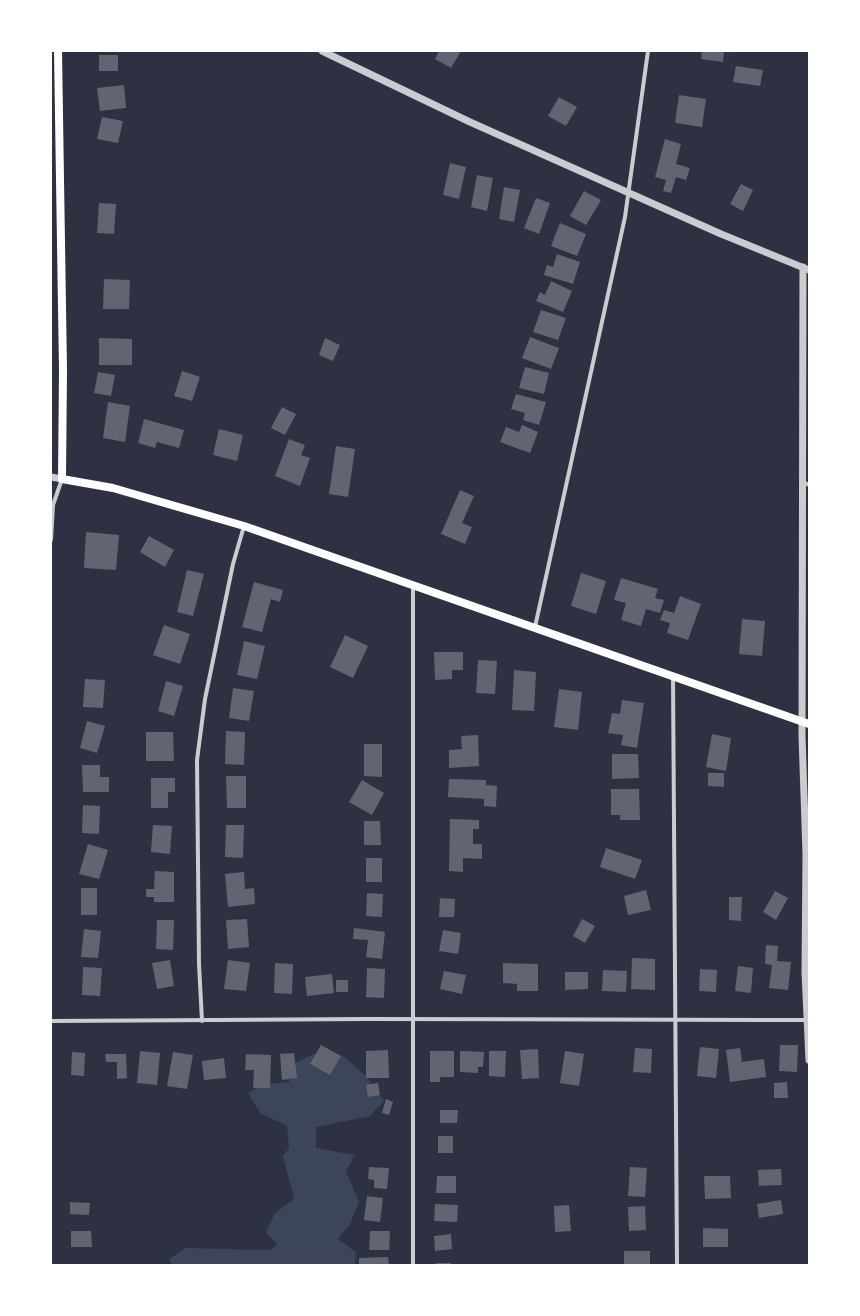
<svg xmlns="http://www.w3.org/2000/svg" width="860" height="1316" viewBox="0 0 860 1316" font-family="'Open Sans',sans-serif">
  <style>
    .green { fill: #3c4559 }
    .building { fill: #626471 }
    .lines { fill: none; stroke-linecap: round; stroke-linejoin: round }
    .minor { stroke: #caccd0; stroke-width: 4 }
    .tertiary { stroke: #caccd0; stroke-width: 7 }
    .secondary { stroke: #fff; stroke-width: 8 }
  </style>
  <rect width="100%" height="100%" fill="#2d3142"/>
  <path class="green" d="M314,1054L343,1056L366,1076L384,1101L370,1116L316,1127V1148L355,1155L346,1171L359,1202L350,1224L338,1239L356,1252L355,1265H172L169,1259L186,1248L270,1250L277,1245L266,1232L275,1213L294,1199L283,1156L289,1148L287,1126L260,1113L248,1093L265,1084L289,1082L293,1064Z"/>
  <g class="building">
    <path d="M439,51H461L451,68L435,59Z"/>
    <path d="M702,51H724L723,62L701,59Z"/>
    <rect x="99" y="55" width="19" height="16"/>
    <path d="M736,66L763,70L760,86L733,82Z"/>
    <path d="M124,85L126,108L100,111L97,88Z"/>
    <path d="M679,95L706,99L702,127L675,123Z"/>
    <path d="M559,97L577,107L566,126L548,116Z"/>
    <path d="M102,117L123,121L118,143L97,139Z"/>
    <path d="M665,139L681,144L676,164L690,168L686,180L676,177L671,193L663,191L666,180L655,177Z"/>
    <path d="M450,163L466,167L459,199L443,195Z"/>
    <path d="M477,175L493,178L487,211L471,207Z"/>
    <path d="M741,184L753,190L743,211L730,204Z"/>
    <path d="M504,187L520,190L514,222L499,219Z"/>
    <path d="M584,191L601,200L586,225L570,216Z"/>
    <path d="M536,198L550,203L539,234L524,228Z"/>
    <path d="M99,203L116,204L114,234L97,233Z"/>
    <path d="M560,223L586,234L577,256L551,246Z"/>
    <path d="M557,254L580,262L573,284L544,275L547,265L553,267Z"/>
    <path d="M104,279L130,280L129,309H103Z"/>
    <path d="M551,281L572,291L563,312L536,301L540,292L545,295Z"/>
    <path d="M541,310L566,318L558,340L533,332Z"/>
    <path d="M530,337L559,348L551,369L522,358Z"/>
    <path d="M99,338L132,339V365H99Z"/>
    <path d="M325,338L340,345L333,361L319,355Z"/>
    <path d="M525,367L549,373L544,394L519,388Z"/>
    <path d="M182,371L200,377L192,401L174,396Z"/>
    <path d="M98,372L115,375L111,396L94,393Z"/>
    <path d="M516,394L546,402L539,425L523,420L525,413L511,409Z"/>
    <path d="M108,402L130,406L125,442L103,438Z"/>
    <path d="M282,407L296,414L285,435L271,428Z"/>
    <path d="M144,419L184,430L179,448L157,442L155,448L138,443Z"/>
    <path d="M522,425L538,432L530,453L500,442L506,427L519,432Z"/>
    <path d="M219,429L243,435L237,461L213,455Z"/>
    <path d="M289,439L305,445L301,455L310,458L300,486L275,476Z"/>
    <path d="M336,446L355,449L348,497L329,494Z"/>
    <path d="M460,490L474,496L462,523L472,527L465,544L441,534Z"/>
    <path d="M86,532L119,535L116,570L84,568Z"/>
    <path d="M149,536L174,550L165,567L140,552Z"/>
    <path d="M187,570L204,574L193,616L177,612Z"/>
    <path d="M581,573L606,581L596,614L571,606Z"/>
    <path d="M621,578L658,589L655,598L664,600L660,613L646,609L641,626L621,620L626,603L614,600Z"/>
    <path d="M254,582L283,590L280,602L271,599L262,632L242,627Z"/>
    <path d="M680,596L701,604L688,640L667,633L670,623L660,620L664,610L674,613Z"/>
    <path d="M742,619L765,621L762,656L739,654Z"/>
    <path d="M164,625L190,634L180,664L153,655Z"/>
    <path d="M345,635L368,646L353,678L330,667Z"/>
    <path d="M244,641L265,646L257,679L237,675Z"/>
    <path d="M434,652H463V670H452V679L435,680Z"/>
    <path d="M478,660L497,661L495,694L476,693Z"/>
    <path d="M514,670L536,672L534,711L512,710Z"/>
    <path d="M85,679L105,680L103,708L83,707Z"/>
    <path d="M166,681L183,686L174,716L158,711Z"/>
    <path d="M233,688L254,691L249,721L229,718Z"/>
    <path d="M559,689L582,692L578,730L554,727Z"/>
    <path d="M622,700L644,703L637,748L621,745L623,735L608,733L612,713L620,714Z"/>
    <path d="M87,721L105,726L97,753L80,748Z"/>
    <path d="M226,731L245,732L244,765L225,764Z"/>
    <path d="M146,732H173L174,761H146Z"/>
    <path d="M712,734L731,738L726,771L706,767Z"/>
    <path d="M478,735L479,766L449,768V750L462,749L461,736Z"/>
    <path d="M364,744H382V777L364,776Z"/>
    <path d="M612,754H638L639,778L612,779Z"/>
    <path d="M82,765H100V777H109V792H83Z"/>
    <path d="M708,773H724V787L708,786Z"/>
    <path d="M226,776H246V808H227Z"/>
    <path d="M151,778H175V792H168V808H151Z"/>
    <path d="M449,779L486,780V785L497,786L496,807L484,806V799L448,797Z"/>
    <path d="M362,780L384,793L372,815L349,802Z"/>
    <path d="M611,789H639L640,820H620V815H611Z"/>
    <path d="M83,805L100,806L99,834L82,833Z"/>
    <path d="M450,819L479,820V829H473V844H482V859L463,858V872L449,871Z"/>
    <path d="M364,821H380L381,845H364Z"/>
    <path d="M153,825L172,826L170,854L151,852Z"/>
    <path d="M226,825H244L243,858L225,857Z"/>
    <path d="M88,844L108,850L99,879L79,874Z"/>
    <path d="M606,848L642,860L635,879L600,867Z"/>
    <rect x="366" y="858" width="16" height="24"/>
    <path d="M155,871L174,872V902H154V897H146V889H154Z"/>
    <path d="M244,872L245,889L254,888L255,904L228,907L225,874Z"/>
    <rect x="81" y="888" width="16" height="27"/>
    <path d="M646,890L651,910L628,915L624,896Z"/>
    <path d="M775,891L788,898L776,920L763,912Z"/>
    <path d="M367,893L383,894L382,917L366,916Z"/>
    <path d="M729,897H742L741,921L729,920Z"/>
    <path d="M440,898L455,899L454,917H439Z"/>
    <path d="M247,919L249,947L228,949L226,920Z"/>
    <path d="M582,919L595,926L585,943L573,936Z"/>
    <path d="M157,920H174L173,950L156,949Z"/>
    <path d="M354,928L385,932L382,959L366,957L368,940L353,939Z"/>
    <path d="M84,929L101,931L98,958L81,957Z"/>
    <path d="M443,930L461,933L458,954L439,951Z"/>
    <path d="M766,945L778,946L777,961L791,962L788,990L769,988L772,965L765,964Z"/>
    <path d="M632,958L655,959V990L631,989Z"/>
    <path d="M170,960L174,986L157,989L152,963Z"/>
    <path d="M228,960L250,963L246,991L224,989Z"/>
    <path d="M275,963L293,964L292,994L274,993Z"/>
    <path d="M503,963L538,964V991H517V984L503,983Z"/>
    <path d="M738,966L753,968L751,993L735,991Z"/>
    <path d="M83,967L102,968L100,996L82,995Z"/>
    <path d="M367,968L385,969L384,998L366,997Z"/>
    <path d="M700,969L717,970L716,992L699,991Z"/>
    <path d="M603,970L627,971L626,992L602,991Z"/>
    <path d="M444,971L466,975L462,994L440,989Z"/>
    <path d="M565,972H588V989L565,990Z"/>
    <path d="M332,974L334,993L307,996L305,977Z"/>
    <rect x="336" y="980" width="12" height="12"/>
    <path d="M321,1045L341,1056L330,1075L310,1064Z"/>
    <path d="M780,1045H798L797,1072L779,1071Z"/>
    <path d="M700,1047L719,1049L716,1078L697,1076Z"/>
    <path d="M635,1048L652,1049L651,1073L633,1072Z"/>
    <path d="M740,1048L742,1062L764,1059L766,1077L730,1082L726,1050Z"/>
    <path d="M538,1049L539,1078L522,1079L520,1050Z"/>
    <path d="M388,1050L389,1078H366V1051Z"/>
    <path d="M140,1051L160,1053L157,1085L137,1083Z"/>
    <path d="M430,1051H454V1077H440V1082H430Z"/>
    <path d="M460,1051L484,1052L483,1067H478V1073L460,1072Z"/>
    <path d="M489,1051H506L505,1077L489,1076Z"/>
    <path d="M565,1051L584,1054L579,1086L560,1083Z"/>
    <path d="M72,1052L85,1053L84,1076L71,1075Z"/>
    <path d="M173,1052L193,1055L187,1089L167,1086Z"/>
    <path d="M294,1053L297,1078L282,1080L280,1054Z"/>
    <path d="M105,1054H126L127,1078L117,1079V1062H106Z"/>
    <path d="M246,1054L271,1055L270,1088H253L254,1070H245Z"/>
    <path d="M224,1058L226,1078L204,1080L202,1061Z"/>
    <path d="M787,1082L788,1098H774V1083Z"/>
    <path d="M378,1083L380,1095L368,1097L366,1085Z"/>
    <path d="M386,1099L393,1102L389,1115L382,1113Z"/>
    <path d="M440,1110H458L457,1123H440Z"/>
    <rect x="438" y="1136" width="15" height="17"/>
    <path d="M369,1167L389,1168L387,1189L374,1188V1180L368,1179Z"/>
    <path d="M630,1167L647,1168L645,1197L628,1196Z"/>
    <path d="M781,1169L782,1185L759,1186L758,1170Z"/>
    <path d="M437,1176H456V1193H436Z"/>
    <path d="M704,1176H730L731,1198L705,1199Z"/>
    <path d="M367,1196L383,1198L380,1222L364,1220Z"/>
    <path d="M781,1200L783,1214L759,1218L757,1204Z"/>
    <path d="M70,1202L90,1203L89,1215L70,1214Z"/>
    <path d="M435,1204L458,1205L457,1222L434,1221Z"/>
    <path d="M569,1205L571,1231L555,1232L554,1206Z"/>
    <path d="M645,1206L646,1230L629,1231L628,1207Z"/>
    <path d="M703,1228L728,1229V1247H703Z"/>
    <path d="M71,1231H91L92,1247H71Z"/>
    <path d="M370,1231H390L389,1250H369Z"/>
    <path d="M451,1234L452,1249L435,1251L434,1236Z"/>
    <rect x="624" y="1251" width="26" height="14"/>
    <path d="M388,1257L389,1265H359V1258Z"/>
    <rect x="436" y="1263" width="15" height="2"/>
  </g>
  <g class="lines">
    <g class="minor">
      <path d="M803,482L809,485"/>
      <path d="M51,540L53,505L62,479"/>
      <path d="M535,627L625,217L648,51"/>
      <path d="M673,677L677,1265"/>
      <path d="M51,1021L365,1019L809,1020"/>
      <path d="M202,1021L199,964L197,760L205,699L233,564L244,526"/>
      <path d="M413,1265V585"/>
    </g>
    <g class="tertiary">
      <path d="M322,51L470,122L721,234L809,270"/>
      <path d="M803,267L802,736L806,854L805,972L809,1060"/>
      <path d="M51,477L62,479"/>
    </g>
    <path class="secondary" d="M58,51L63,370L62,479L113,488L244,526L809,724"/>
  </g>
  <rect width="860" height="1316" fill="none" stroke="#ffffff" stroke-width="104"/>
</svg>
